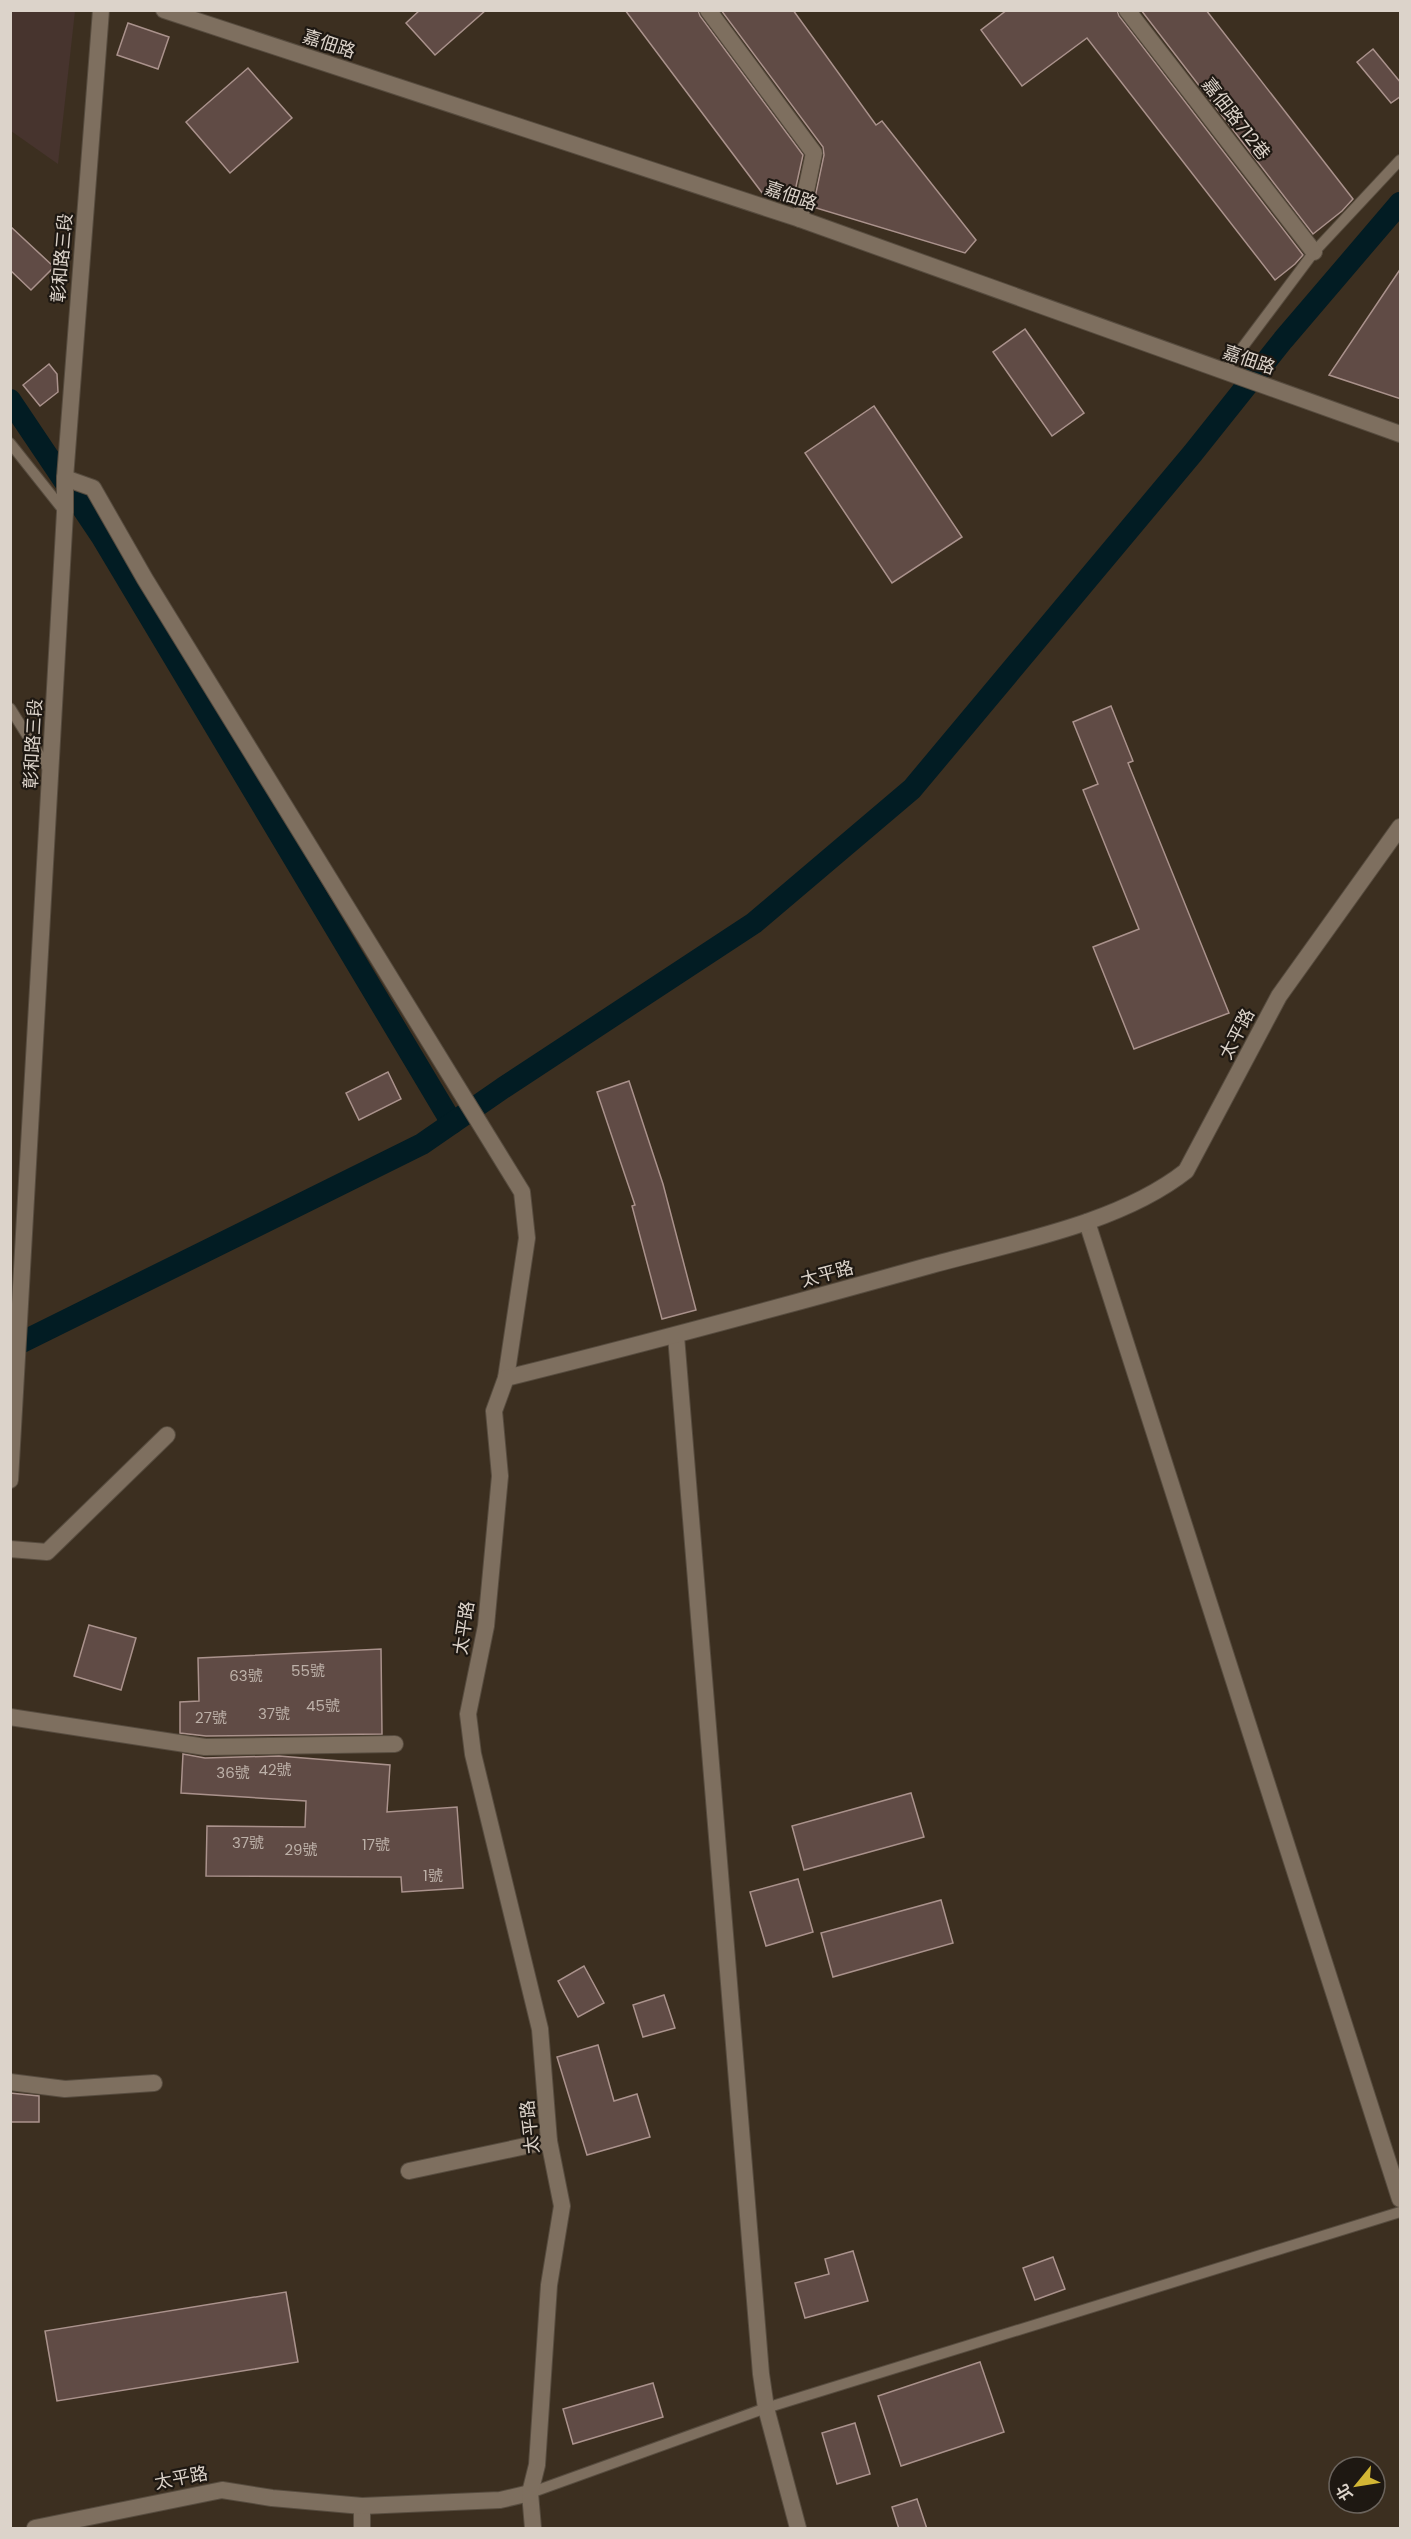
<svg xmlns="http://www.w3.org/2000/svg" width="1411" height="2539" viewBox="0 0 1411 2539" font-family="Poppins,'Noto Sans TC',sans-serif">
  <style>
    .education { fill: #47342e }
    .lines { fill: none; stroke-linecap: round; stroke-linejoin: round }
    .canal { stroke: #021c23; stroke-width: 22 }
    .building { fill: #604b45; stroke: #aa928c; stroke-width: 1.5 }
    .service-casing { stroke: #574c3f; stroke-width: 12 }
    .minor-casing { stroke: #574c3f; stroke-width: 18 }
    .tertiary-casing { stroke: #574c3f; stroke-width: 18 }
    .secondary-casing { stroke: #574c3f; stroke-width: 18 }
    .service { stroke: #7e6f5f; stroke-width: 10 }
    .minor { stroke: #7e6f5f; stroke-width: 16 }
    .tertiary { stroke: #7e6f5f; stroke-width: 16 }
    .secondary { stroke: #7e6f5f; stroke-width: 16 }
    .labels { text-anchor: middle; stroke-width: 4.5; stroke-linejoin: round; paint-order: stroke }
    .number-label { font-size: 15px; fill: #bdb1a9 }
    .street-label { font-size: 18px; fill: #dcd3ca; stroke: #1e1812 }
  </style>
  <rect width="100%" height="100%" fill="#3c2f20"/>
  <path class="education" d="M11,10L75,11L58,164L11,131Z"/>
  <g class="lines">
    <g class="canal">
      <path d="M10,400L102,537L452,1123"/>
      <path d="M10,1348L422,1144L503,1088L754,923L912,789L1193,453L1283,340L1400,203"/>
    </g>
  </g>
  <g class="building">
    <path d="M420,10H486L435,55L406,23Z"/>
    <path d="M625,10H698L700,16L803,155L793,200L784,198L783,201L763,194Z"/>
    <path d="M721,10H793L876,125L882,121L976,240L965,253L813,207L824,155L823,147Z"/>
    <path d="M1007,10H1117L1119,16L1303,255L1295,264L1275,280L1087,38L1022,86L981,30Z"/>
    <path d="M1141,10H1206L1353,199L1342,211L1313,234Z"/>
    <path d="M128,23L169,37L158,69L117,55Z"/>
    <path d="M1373,49L1401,83V96L1391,103L1357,62Z"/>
    <path d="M248,68L292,118L230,173L186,122Z"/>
    <path d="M10,226L54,267L31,290L10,270Z"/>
    <path d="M1401,268V399L1329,375Z"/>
    <path d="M1025,329L1084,413L1052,436L993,352Z"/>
    <path d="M49,364L57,374L58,392L40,406L23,385Z"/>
    <path d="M874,406L962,537L892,583L805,453Z"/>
    <path d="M1111,706L1133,761L1128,763L1229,1013L1134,1049L1093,947L1139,929L1083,790L1098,784L1073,722Z"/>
    <path d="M388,1072L401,1099L359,1120L346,1093Z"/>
    <path d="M629,1081L663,1184L696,1310L662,1319L632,1206L635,1205L597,1092Z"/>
    <path d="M89,1625L136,1638L121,1690L74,1676Z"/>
    <path d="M381,1649L382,1734L206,1736L180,1733V1702L199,1701L198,1658Z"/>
    <path d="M183,1754L205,1758L279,1756L390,1765L387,1812L457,1807L463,1888L402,1892L401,1877L206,1876L207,1826L305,1827L306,1801L181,1793Z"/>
    <path d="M911,1793L924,1837L804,1870L792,1826Z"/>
    <path d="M798,1879L813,1932L766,1946L750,1892Z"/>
    <path d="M941,1900L953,1943L833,1977L821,1933Z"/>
    <path d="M584,1966L604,2003L578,2017L558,1981Z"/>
    <path d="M664,1995L675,2028L643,2037L633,2005Z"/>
    <path d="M598,2045L614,2101L637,2094L650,2137L587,2155L557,2057Z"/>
    <path d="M10,2093L39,2096V2122H10Z"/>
    <path d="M853,2251L868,2301L805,2318L795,2283L829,2274L825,2259Z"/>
    <path d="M1053,2257L1065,2289L1035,2300L1023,2268Z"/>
    <path d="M286,2292L298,2362L57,2401L45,2331Z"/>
    <path d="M980,2362L1004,2432L901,2466L878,2396Z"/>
    <path d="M653,2383L663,2417L573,2444L563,2409Z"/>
    <path d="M855,2423L870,2474L837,2484L822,2433Z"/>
    <path d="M917,2499L927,2529H899L892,2507Z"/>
  </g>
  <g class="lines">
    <g class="service-casing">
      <g id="service">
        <path d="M1224,372L1314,252L1400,160"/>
        <path d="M10,443L64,511"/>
        <path d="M10,708L50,772"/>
        <path d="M530,2493L766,2408L1400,2212"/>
      </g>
    </g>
    <g class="minor-casing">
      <g id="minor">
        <path d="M708,10L814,153L800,219"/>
        <path d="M1127,10L1314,252"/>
        <path d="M65,478L93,488L145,579L522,1192L527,1238L506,1378"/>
        <path d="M1087,1222L1400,2199"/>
        <path d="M676,1336L761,2374L766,2408L798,2528"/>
        <path d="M10,1549L47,1552L167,1435"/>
        <path d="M10,1717L205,1747L395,1744"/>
        <path d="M10,2082L65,2089L154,2083"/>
        <path d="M409,2171L549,2141"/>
        <path d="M362,2506V2528"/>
        <path d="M35,2528L222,2490L272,2498L362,2506L500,2500L530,2493"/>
      </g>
    </g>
    <g class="tertiary-casing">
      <g id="tertiary">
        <path d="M164,10L800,219L1400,434"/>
        <path d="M533,2528L530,2493L537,2465L549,2285L562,2206L549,2141L540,2029L473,1754L468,1714L486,1626L500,1476L494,1411L506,1378C648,1343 788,1305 928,1266C1011,1243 1119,1224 1186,1171L1279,996L1400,827"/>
      </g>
    </g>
    <g class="secondary-casing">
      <path id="secondary" d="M10,1480L65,512V478L101,10"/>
    </g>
    <use href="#service" class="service"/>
    <use href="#minor" class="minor"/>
    <use href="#tertiary" class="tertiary"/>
    <use href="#secondary" class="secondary"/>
  </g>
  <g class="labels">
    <g class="number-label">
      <text x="308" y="1676">55號</text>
      <text x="246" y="1681">63號</text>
      <text x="323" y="1711">45號</text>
      <text x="274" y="1719">37號</text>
      <text x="211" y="1723">27號</text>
      <text x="275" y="1775">42號</text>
      <text x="233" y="1778">36號</text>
      <text x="248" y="1848">37號</text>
      <text x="376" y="1850">17號</text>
      <text x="301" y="1855">29號</text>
      <text x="433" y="1881">1號</text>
    </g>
    <g class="street-label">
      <text transform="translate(329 44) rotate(18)" y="6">嘉佃路</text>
      <text transform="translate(1236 119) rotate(52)" y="6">嘉佃路712巷</text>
      <text transform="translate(791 196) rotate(19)" y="6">嘉佃路</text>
      <text transform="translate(62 258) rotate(-85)" y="6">彰和路三段</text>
      <text transform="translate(1249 360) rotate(19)" y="6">嘉佃路</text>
      <text transform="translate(33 744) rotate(-87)" y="6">彰和路三段</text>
      <text transform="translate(1237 1034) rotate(-63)" y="6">太平路</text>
      <text transform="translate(827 1274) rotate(-15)" y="6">太平路</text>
      <text transform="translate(464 1628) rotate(-82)" y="6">太平路</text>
      <text transform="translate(530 2127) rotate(-96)" y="6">太平路</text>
      <text transform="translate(181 2478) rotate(-11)" y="6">太平路</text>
    </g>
  </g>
  <rect width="1411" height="2539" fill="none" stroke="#dcd3ca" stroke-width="24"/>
  <g transform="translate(1357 2485) rotate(240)"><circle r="28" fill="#1e1812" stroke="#6a635c" stroke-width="1.5"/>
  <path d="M0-4.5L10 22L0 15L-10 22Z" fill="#d3b635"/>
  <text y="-9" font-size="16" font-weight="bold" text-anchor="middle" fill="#dcd3ca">北</text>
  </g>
</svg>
